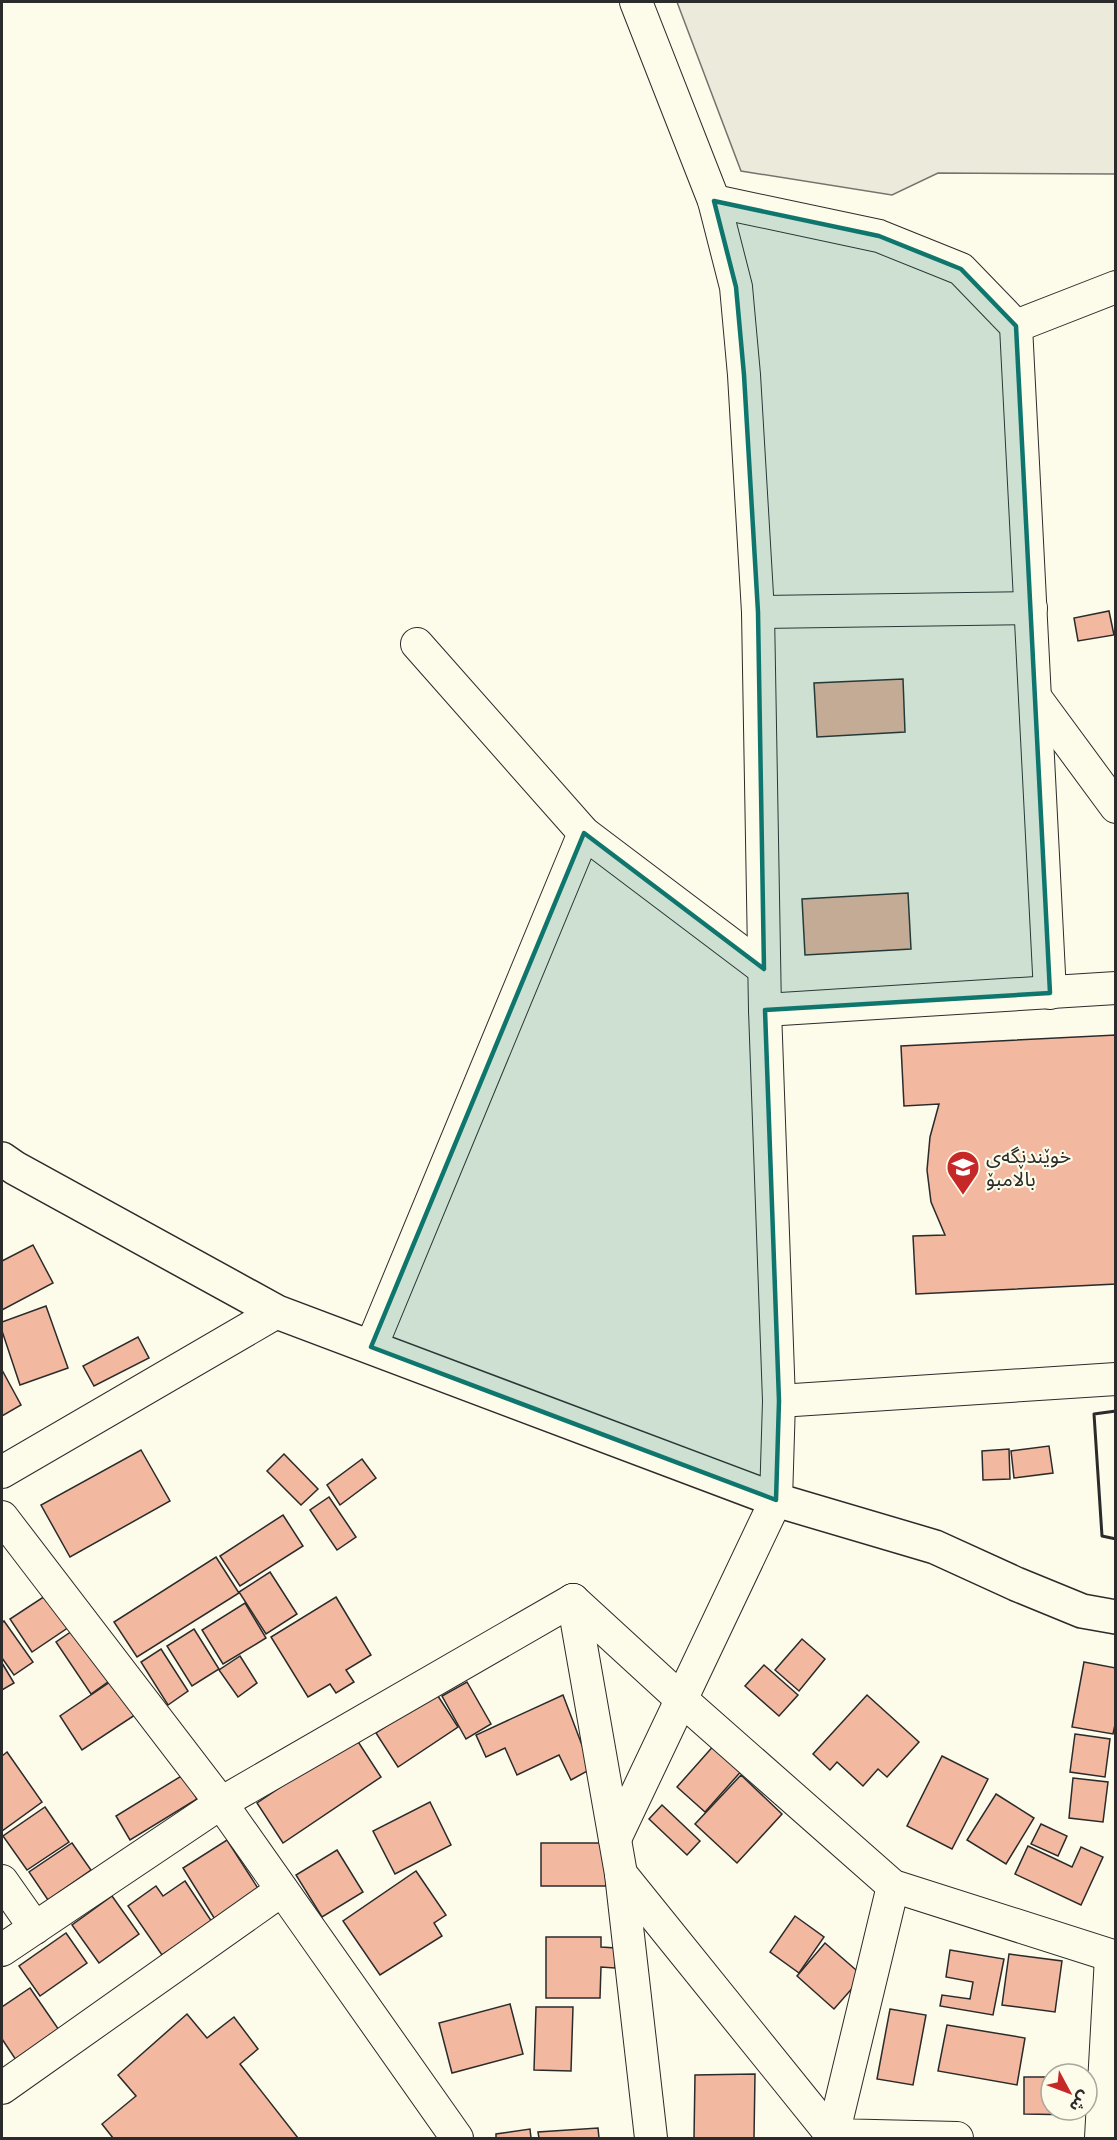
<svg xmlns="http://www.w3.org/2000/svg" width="1117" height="2140" viewBox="0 0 1117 2140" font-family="'Asap Condensed','Noto Sans Arabic',sans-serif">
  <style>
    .green { fill: #ecebdb; stroke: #74746e; stroke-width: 1.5 }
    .building { fill: #f2b8a0; stroke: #2b2b2b; stroke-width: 1.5 }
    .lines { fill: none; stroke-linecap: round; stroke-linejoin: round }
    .minor-casing { stroke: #2b2b2b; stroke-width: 34 }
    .tertiary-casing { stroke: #2b2b2b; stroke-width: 36 }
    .minor { stroke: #fdfbea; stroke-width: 32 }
    .tertiary { stroke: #fdfbea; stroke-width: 33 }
    .wall { stroke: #2b2b2b; stroke-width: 3 }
    .marked { fill: #0f766e; fill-opacity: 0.2; stroke: #0f766e; stroke-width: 4.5; stroke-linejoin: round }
    .labels { text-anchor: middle; stroke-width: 4.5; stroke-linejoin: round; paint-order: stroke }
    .poi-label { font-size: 20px; fill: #2b2b2b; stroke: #fdfbea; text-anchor: start }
  </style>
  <rect width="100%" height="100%" fill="#fdfbea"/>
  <path class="green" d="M677,2H1115V174L938,173L892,195L741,171Z"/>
  <g class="building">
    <path d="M1109,611L1114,635L1078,641L1074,618Z"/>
    <path d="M903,679L905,732L817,737L814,683Z"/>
    <path d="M908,893L911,949L805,955L802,899Z"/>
    <path d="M1116,1035V1284L916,1294L913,1236L945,1235L931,1202L927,1170L930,1137L939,1104L904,1106L901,1046Z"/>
    <path d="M33,1245L53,1283L2,1310V1261Z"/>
    <path d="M46,1306L68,1368L20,1385L2,1331V1322Z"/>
    <path d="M138,1337L149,1358L94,1386L83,1366Z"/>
    <path d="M2,1370L21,1405L2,1416Z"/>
    <path d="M1049,1446L1053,1473L1014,1478L1011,1451Z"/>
    <path d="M1009,1449L1010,1479L983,1480L982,1451Z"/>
    <path d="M141,1450L170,1501L70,1557L41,1505Z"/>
    <path d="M284,1454L318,1489L301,1505L267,1471Z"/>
    <path d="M362,1459L376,1478L340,1505L327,1485Z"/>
    <path d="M329,1497L356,1537L337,1550L310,1510Z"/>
    <path d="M283,1515L303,1546L240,1586L220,1556Z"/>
    <path d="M216,1557L239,1593L137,1657L114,1622Z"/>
    <path d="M270,1572L297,1614L266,1634L239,1592Z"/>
    <path d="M48,1594L69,1627L32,1652L10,1619Z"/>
    <path d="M336,1597L371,1655L346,1670L354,1682L336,1693L330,1684L308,1697L271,1637Z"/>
    <path d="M245,1603L266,1638L223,1664L202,1630Z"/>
    <path d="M4,1621L33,1662L14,1675L2,1658V1623Z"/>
    <path d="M78,1627L112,1679L91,1694L56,1642Z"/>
    <path d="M194,1629L219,1669L192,1686L167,1646Z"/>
    <path d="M802,1639L825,1659L799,1691L775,1670Z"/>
    <path d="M161,1649L188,1691L168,1705L141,1662Z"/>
    <path d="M240,1656L257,1683L238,1697L219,1670Z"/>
    <path d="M1084,1662L1116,1668V1720L1113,1734L1072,1727Z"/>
    <path d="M2,1663L14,1683L2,1690Z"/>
    <path d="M764,1665L798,1695L779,1716L745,1686Z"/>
    <path d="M116,1678L138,1713L82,1750L60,1716Z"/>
    <path d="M467,1682L491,1724L466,1739L442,1696Z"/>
    <path d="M436,1693L458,1727L398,1767L376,1733Z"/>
    <path d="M563,1695L591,1769L571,1780L559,1755L517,1775L505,1748L486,1757L476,1735Z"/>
    <path d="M867,1695L919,1742L887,1777L878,1769L863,1786L837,1762L830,1770L813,1754Z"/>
    <path d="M1075,1734L1110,1739L1105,1777L1070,1772Z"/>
    <path d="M355,1737L381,1777L283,1843L257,1803Z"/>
    <path d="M716,1743L744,1768L705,1812L677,1787Z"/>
    <path d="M7,1752L42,1802L2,1831V1756Z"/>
    <path d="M942,1756L988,1779L952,1849L907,1826Z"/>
    <path d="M183,1775L197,1799L130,1840L116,1816Z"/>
    <path d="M741,1775L782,1814L737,1863L695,1824Z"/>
    <path d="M1073,1778L1108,1782L1103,1822L1069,1818Z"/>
    <path d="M996,1794L1034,1818L1006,1864L967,1840Z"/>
    <path d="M430,1802L451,1845L395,1874L373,1831Z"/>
    <path d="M662,1805L700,1841L687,1855L649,1819Z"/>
    <path d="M45,1807L69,1842L27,1870L3,1836Z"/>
    <path d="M1041,1824L1067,1836L1058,1856L1031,1844Z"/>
    <path d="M227,1840L261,1893L216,1921L183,1868Z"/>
    <path d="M72,1843L91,1870L48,1900L29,1872Z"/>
    <rect x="541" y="1843" width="65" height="43"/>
    <path d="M1028,1846L1072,1867L1081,1847L1103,1857L1081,1905L1015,1874Z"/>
    <path d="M337,1850L363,1892L322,1917L296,1875Z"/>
    <path d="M416,1871L446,1915L434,1923L442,1936L380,1975L343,1921Z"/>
    <path d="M185,1881L212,1922L162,1955L128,1906L156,1886L163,1896Z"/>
    <path d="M112,1896L139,1934L99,1963L72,1925Z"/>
    <path d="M795,1916L824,1937L799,1973L770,1952Z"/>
    <path d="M66,1933L87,1963L40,1996L19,1966Z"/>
    <path d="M546,1937H601V1947L616,1948L615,1968L601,1967L600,1998H546Z"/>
    <path d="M825,1943L863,1976L834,2009L797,1976Z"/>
    <path d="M950,1950L1004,1959L993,2015L940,2006L942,1995L970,1999L973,1982L946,1977Z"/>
    <path d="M1009,1954L1062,1961L1055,2012L1002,2005Z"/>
    <path d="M30,1988L59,2030L16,2060L2,2039V2007Z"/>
    <path d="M510,2004L523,2054L452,2073L439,2023Z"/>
    <path d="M536,2007H573L571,2071L534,2070Z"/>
    <path d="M890,2009L926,2015L913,2085L877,2079Z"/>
    <path d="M187,2014L207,2038L234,2017L258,2049L240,2064L298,2138H113L102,2124L136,2096L118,2075Z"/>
    <path d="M947,2025L1025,2038L1017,2085L938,2071Z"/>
    <path d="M755,2074L754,2138H694L695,2075Z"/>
    <path d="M1024,2077H1051V2110H1082V2115L1024,2114Z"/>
    <path d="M598,2128L599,2138H539L538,2132Z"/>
    <path d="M530,2129L531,2138H496V2134Z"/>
  </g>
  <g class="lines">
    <g class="minor-casing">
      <g id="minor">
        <path d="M714,201L879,236L961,269L1016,326L1050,993"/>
        <path d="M1016,326L1116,287"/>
        <path d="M758,612L1031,608"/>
        <path d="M417,644L584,833L764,969"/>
        <path d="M1035,697L1116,807"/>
        <path d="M765,1010L1116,988"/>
        <path d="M371,1347L584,833"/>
        <path d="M779,1401L1116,1379"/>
        <path d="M2,1472L277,1312"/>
        <path d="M2,1517L221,1803L457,2138"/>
        <path d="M573,1600L682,1700L893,1886L1116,1957"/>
        <path d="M573,1600L621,1874L651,2138"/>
        <path d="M615,1839L776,1500L779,1401L765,1010L758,612L744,375L736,287L714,201L636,2"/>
        <path d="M621,1874L834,2138"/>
        <path d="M2,1881L35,1928"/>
        <path d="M893,1886L833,2135L957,2138"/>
        <path d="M2,1950L221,1803L573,1600"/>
        <path d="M2,2088L282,1890"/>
        <path d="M1101,2138L1111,1957"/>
      </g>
    </g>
    <g class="tertiary-casing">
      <path id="tertiary" d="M2,1159L15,1168L277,1312L776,1500L935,1547L1016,1584L1082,1611L1116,1617"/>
    </g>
    <use href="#minor" class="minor"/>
    <use href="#tertiary" class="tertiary"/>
    <path class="wall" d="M1116,1411L1094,1414L1102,1536L1116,1539"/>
  </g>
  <path class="marked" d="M714,201L879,236L961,269L1016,326L1050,993L765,1010L779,1401L776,1500L371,1347L584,833L764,969L758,612L744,375L736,287Z"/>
  <defs>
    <g id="school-pin" transform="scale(1.725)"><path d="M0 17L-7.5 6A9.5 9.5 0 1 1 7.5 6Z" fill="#c62828" stroke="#fdfbea"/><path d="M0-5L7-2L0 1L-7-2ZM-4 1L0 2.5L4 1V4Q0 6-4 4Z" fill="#fff"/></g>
  </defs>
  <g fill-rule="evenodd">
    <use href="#school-pin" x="963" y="1167"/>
  </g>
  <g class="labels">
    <g class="poi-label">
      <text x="986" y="1163">خوێندنگەی<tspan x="986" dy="23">باڵامبۆ</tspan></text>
    </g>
  </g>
  <rect width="1117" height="2140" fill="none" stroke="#2b2b2b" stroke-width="6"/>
  <g transform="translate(1069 2092) rotate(131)"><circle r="28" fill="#fdfbea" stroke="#a9a89e" stroke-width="1.5"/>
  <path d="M0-4.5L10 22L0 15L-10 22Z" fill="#c62828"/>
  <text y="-9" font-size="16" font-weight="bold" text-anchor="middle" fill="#2b2b2b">ش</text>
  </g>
</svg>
